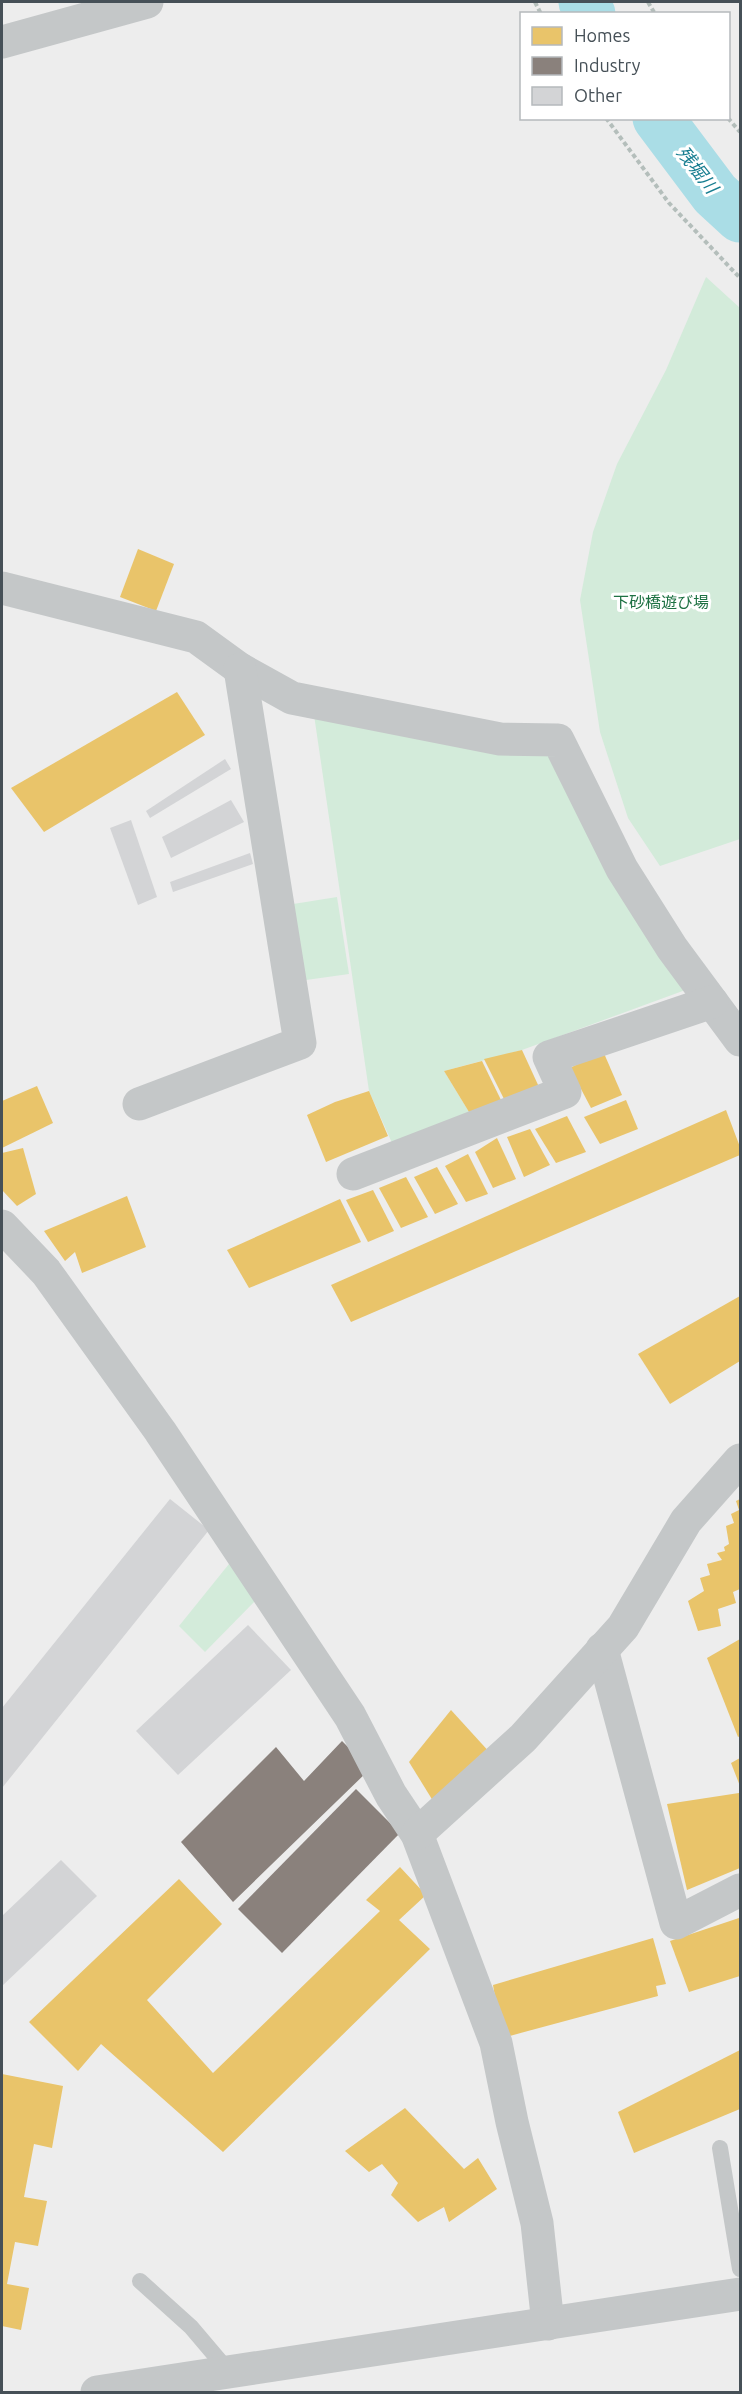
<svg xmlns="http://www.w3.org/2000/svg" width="742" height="2394" viewBox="0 0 742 2394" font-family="Ubuntu,'Noto Sans JP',sans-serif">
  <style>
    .green { fill: #d3ebda }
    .homes { fill: #e9c46a }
    .industry { fill: #8a817c }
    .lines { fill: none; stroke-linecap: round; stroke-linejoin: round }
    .river { stroke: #aadde6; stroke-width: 51 }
    .building { fill: #d3d4d6 }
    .path { stroke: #b4bebb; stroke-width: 4; stroke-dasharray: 4.5 3; stroke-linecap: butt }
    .service { stroke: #c4c7c8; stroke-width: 16 }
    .minor { stroke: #c4c7c8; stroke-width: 33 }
    .tertiary { stroke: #c4c7c8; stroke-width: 33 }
    .labels { text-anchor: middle; stroke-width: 6; stroke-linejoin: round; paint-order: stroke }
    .park-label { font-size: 16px; fill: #1e7143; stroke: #fff }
    .water-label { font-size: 18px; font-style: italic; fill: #187e91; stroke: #fff }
  </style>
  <rect width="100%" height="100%" fill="#ededed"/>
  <g class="green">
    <path d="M706,277L740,308V839L660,866L628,818L600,732L580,600L593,532L617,464L666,370Z"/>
    <path d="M313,708L551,744L699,985L522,1050L444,1071L469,1112L392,1143L369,1091Z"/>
    <path d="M337,897L349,974L299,981L287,905Z"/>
    <path d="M233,1559L259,1597L205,1652L179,1626Z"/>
  </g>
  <g class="homes">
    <path d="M138,549L174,564L156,611L120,597Z"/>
    <path d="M177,692L205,735L44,832L11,788Z"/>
    <path d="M522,1050L539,1087L504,1099L484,1059Z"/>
    <path d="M603,1051L622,1095L591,1108L570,1068Z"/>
    <path d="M482,1061L501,1100L469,1112L444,1071Z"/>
    <path d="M37,1086L53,1123L2,1148V1101Z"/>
    <path d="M369,1091L388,1136L326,1162L307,1115L335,1102Z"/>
    <path d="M626,1100L638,1129L600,1144L584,1117Z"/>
    <path d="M726,1110L740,1147V1155L351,1322L331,1285Z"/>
    <path d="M567,1116L586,1152L556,1163L535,1129Z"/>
    <path d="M530,1129L550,1165L524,1177L507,1137Z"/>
    <path d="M497,1138L516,1179L493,1188L475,1152Z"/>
    <path d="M23,1148L36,1194L17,1206L2,1190V1153Z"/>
    <path d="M468,1154L488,1194L466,1202L445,1166Z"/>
    <path d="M437,1167L458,1204L435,1214L414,1177Z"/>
    <path d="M406,1177L428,1217L401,1228L379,1188Z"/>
    <path d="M373,1190L394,1231L368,1242L346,1200Z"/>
    <path d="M127,1196L146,1247L82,1273L75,1252L65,1261L44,1231Z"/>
    <path d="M340,1199L361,1242L249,1288L227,1250Z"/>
    <path d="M740,1296V1361L670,1404L638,1354Z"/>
    <path d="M740,1499V1589L733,1592L736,1603L718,1609L721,1626L698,1631L688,1601L704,1591L700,1578L710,1575L707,1564L722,1560L717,1553L725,1551L724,1547L729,1544L726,1526L734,1523L731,1514L739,1510L736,1501Z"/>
    <path d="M740,1639V1736L738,1737L707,1658Z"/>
    <path d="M451,1710L492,1755L438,1809L409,1762Z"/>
    <path d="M740,1758V1786L731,1763Z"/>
    <path d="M739,1793L740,1868L687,1890L667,1804Z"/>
    <path d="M400,1867L426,1895L399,1920L430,1949L223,2152L101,2044L78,2071L29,2022L179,1879L222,1924L147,2000L213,2073L380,1911L366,1900Z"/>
    <path d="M739,1918L740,1976L689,1992L670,1941Z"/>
    <path d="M653,1938L666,1984L656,1986L658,1996L502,2038L493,1985Z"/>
    <path d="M740,2050V2109L634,2153L618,2112Z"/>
    <path d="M2,2074L63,2086L52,2148L34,2144L24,2197L47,2201L38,2246L15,2242L7,2284L29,2288L21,2330L2,2326Z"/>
    <path d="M405,2108L464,2169L478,2158L497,2189L449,2222L444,2207L418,2222L391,2195L398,2183L382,2164L369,2172L345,2151Z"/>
  </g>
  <g class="industry">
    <path d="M342,1741L370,1769L233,1902L181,1842L276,1747L304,1781Z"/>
    <path d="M356,1789L400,1833L282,1953L238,1909Z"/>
  </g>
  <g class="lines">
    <g class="river">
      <path d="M584,2L590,14"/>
      <path d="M658,118L715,194L740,217"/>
    </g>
  </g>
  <g class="building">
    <path d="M225,759L231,769L150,818L146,811Z"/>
    <path d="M231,800L244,822L171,858L162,837Z"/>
    <path d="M131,820L157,897L138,905L110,828Z"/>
    <path d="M250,853L253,864L173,892L170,882Z"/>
    <path d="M170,1499L209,1530L2,1788V1708Z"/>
    <path d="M248,1625L291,1670L178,1775L136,1731Z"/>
    <path d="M61,1860L97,1896L2,1986V1916Z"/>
  </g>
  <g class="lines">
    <g class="path">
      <path d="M535,2L541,14"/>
      <path d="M648,2L655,14"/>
      <path d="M606,118L669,203L740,278"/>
      <path d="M728,118L740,132"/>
    </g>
    <g class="service">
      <path d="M720,2148L740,2269"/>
      <path d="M140,2281L191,2327L230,2373"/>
    </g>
    <g class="minor">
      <path d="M2,588L196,637L240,669L292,698L500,739L558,740L622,869L672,948L740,1040"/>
      <path d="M139,1104L300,1043L240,669"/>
      <path d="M353,1174L565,1092L549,1057L712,1002"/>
      <path d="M2,1226L46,1272L160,1431L350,1716L391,1795L417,1834L496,2043L512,2122L537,2223L548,2324"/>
      <path d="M602,1649L676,1923L740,1890"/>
      <path d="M417,1834L523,1738L623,1627L686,1521L740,1460"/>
    </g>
    <g class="tertiary">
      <path d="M2,42L147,2"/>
      <path d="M97,2392L740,2294"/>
    </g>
  </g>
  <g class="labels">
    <g class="park-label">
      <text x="661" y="608">下砂橋遊び場</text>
    </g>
    <g class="water-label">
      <text transform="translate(697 170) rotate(52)" y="6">残堀川</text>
    </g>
  </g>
  <rect width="742" height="2394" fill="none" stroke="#465057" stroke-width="6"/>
  <rect x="520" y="12" width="210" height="108" fill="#ffffff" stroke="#b5b9bc" stroke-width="1.5"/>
  <rect x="532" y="27" width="30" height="18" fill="#e9c46a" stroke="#b5b9bc" stroke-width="1.5"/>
  <text x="574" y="42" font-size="18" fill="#465057">Homes</text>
  <rect x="532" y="57" width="30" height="18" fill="#8a817c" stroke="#b5b9bc" stroke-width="1.5"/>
  <text x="574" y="72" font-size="18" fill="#465057">Industry</text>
  <rect x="532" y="87" width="30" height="18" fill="#d3d4d6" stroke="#b5b9bc" stroke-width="1.5"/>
  <text x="574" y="102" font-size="18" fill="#465057">Other</text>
</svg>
